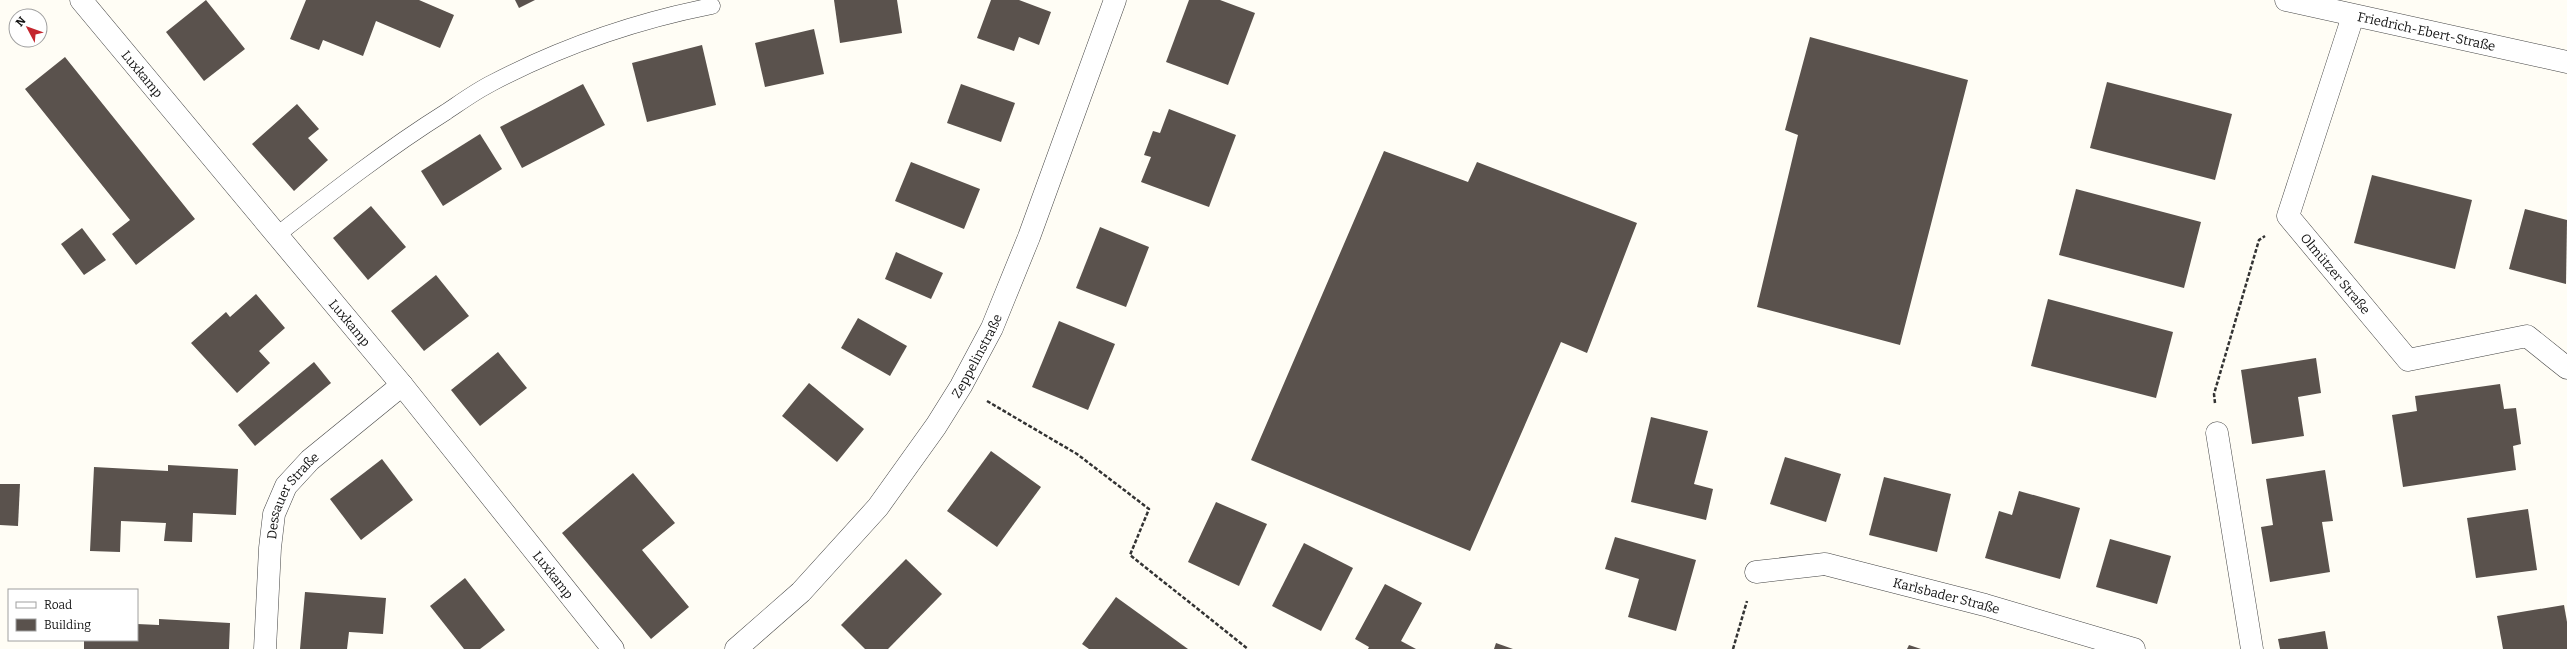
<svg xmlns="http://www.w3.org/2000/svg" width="2567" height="649" viewBox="0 0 2567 649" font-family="Bitter,serif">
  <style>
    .building { fill: #5a524d }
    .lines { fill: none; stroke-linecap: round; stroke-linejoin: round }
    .service-casing { stroke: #444; stroke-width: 17 }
    .minor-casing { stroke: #444; stroke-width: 23 }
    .tertiary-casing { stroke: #444; stroke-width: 23 }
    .path { stroke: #333; stroke-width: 2.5; stroke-dasharray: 4 2; stroke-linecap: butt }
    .service { stroke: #fff; stroke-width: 16 }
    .minor { stroke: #fff; stroke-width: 22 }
    .tertiary { stroke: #fff; stroke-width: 22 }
    .labels { text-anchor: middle; stroke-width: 4; stroke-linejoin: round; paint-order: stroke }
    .street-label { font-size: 13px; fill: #111; stroke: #fff }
  </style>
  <rect width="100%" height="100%" fill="#fffdf5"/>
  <g class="building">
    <path d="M206,0L245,49L204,81L166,32Z"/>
    <path d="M306,0H419L454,15L440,48L376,21L363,56L323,40L319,50L290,39Z"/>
    <path d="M515,0H535L519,8Z"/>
    <path d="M834,0H897L902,33L840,43Z"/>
    <path d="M991,0H1019L1051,12L1039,45L1019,37L1014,51L977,38Z"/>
    <path d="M1189,0H1220L1255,13L1228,85L1166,62Z"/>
    <path d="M814,29L824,74L765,87L755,43Z"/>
    <path d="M1810,37L1968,80L1900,345L1757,307L1798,135L1785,130Z"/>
    <path d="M702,45L716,105L647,122L632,63Z"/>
    <path d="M65,57L195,219L136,265L112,234L130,220L25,89Z"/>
    <path d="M2107,82L2232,114L2215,180L2090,148Z"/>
    <path d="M583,84L605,125L522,168L500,127Z"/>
    <path d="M961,84L1015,103L1001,142L947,123Z"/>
    <path d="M297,104L319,129L308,138L328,160L294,191L252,144Z"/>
    <path d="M1169,109L1236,135L1209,207L1141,182L1151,157L1144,155L1153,131L1160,133Z"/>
    <path d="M480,134L502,169L443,206L421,171Z"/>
    <path d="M1384,151L1468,182L1477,162L1637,223L1587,353L1561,342L1470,551L1251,460Z"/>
    <path d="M911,162L980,189L964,229L895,201Z"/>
    <path d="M2372,175L2472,200L2455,269L2354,243Z"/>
    <path d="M2076,189L2201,222L2184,288L2059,255Z"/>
    <path d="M371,206L406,247L368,280L333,238Z"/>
    <path d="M2525,209L2567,220L2566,284L2509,269Z"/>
    <path d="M1100,227L1149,247L1126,307L1076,288Z"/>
    <path d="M82,228L106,260L84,275L61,244Z"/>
    <path d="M896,252L943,273L931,299L885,279Z"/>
    <path d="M436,275L469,316L424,351L391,311Z"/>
    <path d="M256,294L285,328L259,351L270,363L237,393L191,343L226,312L230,317Z"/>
    <path d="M2048,299L2173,332L2156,398L2031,366Z"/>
    <path d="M858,318L907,346L890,376L841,348Z"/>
    <path d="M1059,321L1115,344L1088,410L1032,387Z"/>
    <path d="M498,352L527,388L480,426L451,390Z"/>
    <path d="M2316,358L2321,393L2298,397L2304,436L2252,444L2241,370Z"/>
    <path d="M314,362L331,383L255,446L238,425Z"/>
    <path d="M809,383L864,429L837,462L782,416Z"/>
    <path d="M2500,384L2504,409L2516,408L2521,444L2513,446L2516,470L2403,487L2392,415L2417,411L2415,396Z"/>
    <path d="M1651,417L1708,431L1694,484L1713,489L1706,520L1631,502Z"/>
    <path d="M991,451L1041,487L997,547L947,511Z"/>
    <path d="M1785,457L1841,474L1826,522L1770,504Z"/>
    <path d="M382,459L413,500L361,540L330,499Z"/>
    <path d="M168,465L238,469L236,515L193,513L192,542L164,541L166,523L121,521L120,552L90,551L94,467L168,471Z"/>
    <path d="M2325,470L2333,521L2322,522L2330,572L2270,582L2261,527L2273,525L2266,479Z"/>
    <path d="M633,473L675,523L642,550L689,607L651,639L562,533Z"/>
    <path d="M1884,477L1951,494L1937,552L1869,535Z"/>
    <path d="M0,484H20L18,526L0,525Z"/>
    <path d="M2019,491L2080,508L2060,579L1985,558L1999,511L2012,515Z"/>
    <path d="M1216,502L1267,524L1239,586L1188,562Z"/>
    <path d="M2528,509L2537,570L2476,578L2467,518Z"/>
    <path d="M1615,537L1696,560L1676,631L1628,617L1639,579L1605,569Z"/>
    <path d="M2110,539L2171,556L2157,604L2096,587Z"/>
    <path d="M1304,543L1353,568L1321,631L1272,606Z"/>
    <path d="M906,559L942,594L888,649H865L841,625Z"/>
    <path d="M465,578L505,630L480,649H464L430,606Z"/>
    <path d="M1385,584L1422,603L1401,641L1416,649H1368L1369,647L1355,639Z"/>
    <path d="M305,592L386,598L383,634L349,632L347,649H300Z"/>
    <path d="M1116,597L1188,649H1089L1082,644Z"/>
    <path d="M2564,605L2567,622V649H2503L2497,616Z"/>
    <path d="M159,619L230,623L229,649H84V640H137V624L159,625Z"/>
    <path d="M2325,631L2328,649H2280L2278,639Z"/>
    <path d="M1496,643L1513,649H1494Z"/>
    <path d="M1909,645L1921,649H1907Z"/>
  </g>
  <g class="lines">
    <g class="service-casing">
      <path id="service" d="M277,235C332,192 387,149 446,112C461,102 476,91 492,83C561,47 636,21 712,6"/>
    </g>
    <g class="minor-casing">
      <g id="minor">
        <path id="s1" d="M81,0L402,385L613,649"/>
        <path id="s2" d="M2353,16L2288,216L2408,360L2527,336L2567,368"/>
        <path d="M2217,433L2252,649"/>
        <path id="s3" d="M1756,572L1825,564L1985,605L2134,649"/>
        <path id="s4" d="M265,649L270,548L274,514L286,486L310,460L402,385"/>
        <path id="s5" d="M736,649L801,592L878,507L936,426L961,386L992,328L1029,237L1115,0"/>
      </g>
    </g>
    <g class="tertiary-casing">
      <g id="tertiary">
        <path id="s6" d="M2286,0L2567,62"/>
      </g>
    </g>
    <g class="path">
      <path d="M987,401L1077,454L1149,509L1130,555L1248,649"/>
      <path d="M2215,403L2214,394L2259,240L2265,236"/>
      <path d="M1733,649L1747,601"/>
    </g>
    <use href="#service" class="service"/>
    <use href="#minor" class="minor"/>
    <use href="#tertiary" class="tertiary"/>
  </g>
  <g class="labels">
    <g class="street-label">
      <text dy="5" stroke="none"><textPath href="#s6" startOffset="144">Friedrich-Ebert-Straße</textPath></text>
      <text dy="5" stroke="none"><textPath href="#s1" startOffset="96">Luxkamp</textPath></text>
      <text dy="5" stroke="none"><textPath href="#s2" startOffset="285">Olmützer Straße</textPath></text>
      <text dy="5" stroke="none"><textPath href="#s1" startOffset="420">Luxkamp</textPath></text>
      <text dy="5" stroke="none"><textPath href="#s5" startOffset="382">Zeppelinstraße</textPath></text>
      <text dy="5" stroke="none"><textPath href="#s4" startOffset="160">Dessauer Straße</textPath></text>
      <text dy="5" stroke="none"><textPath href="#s1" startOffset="744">Luxkamp</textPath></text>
      <text dy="5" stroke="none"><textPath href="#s3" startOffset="195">Karlsbader Straße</textPath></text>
    </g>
  </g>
  <rect x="8" y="589" width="130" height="52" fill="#ffffff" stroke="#a0a0a0"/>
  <rect x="16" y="602" width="20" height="6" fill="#ffffff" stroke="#a0a0a0"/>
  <text x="44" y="609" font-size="12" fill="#111111">Road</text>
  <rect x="16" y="619" width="20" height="12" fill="#5a524d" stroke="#a0a0a0"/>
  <text x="44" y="629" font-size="12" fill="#111111">Building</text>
  <g transform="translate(28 28) rotate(311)"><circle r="19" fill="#ffffff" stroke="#a0a0a0"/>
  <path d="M0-3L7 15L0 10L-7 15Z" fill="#c4262e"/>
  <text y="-6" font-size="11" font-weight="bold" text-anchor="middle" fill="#111111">N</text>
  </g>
</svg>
